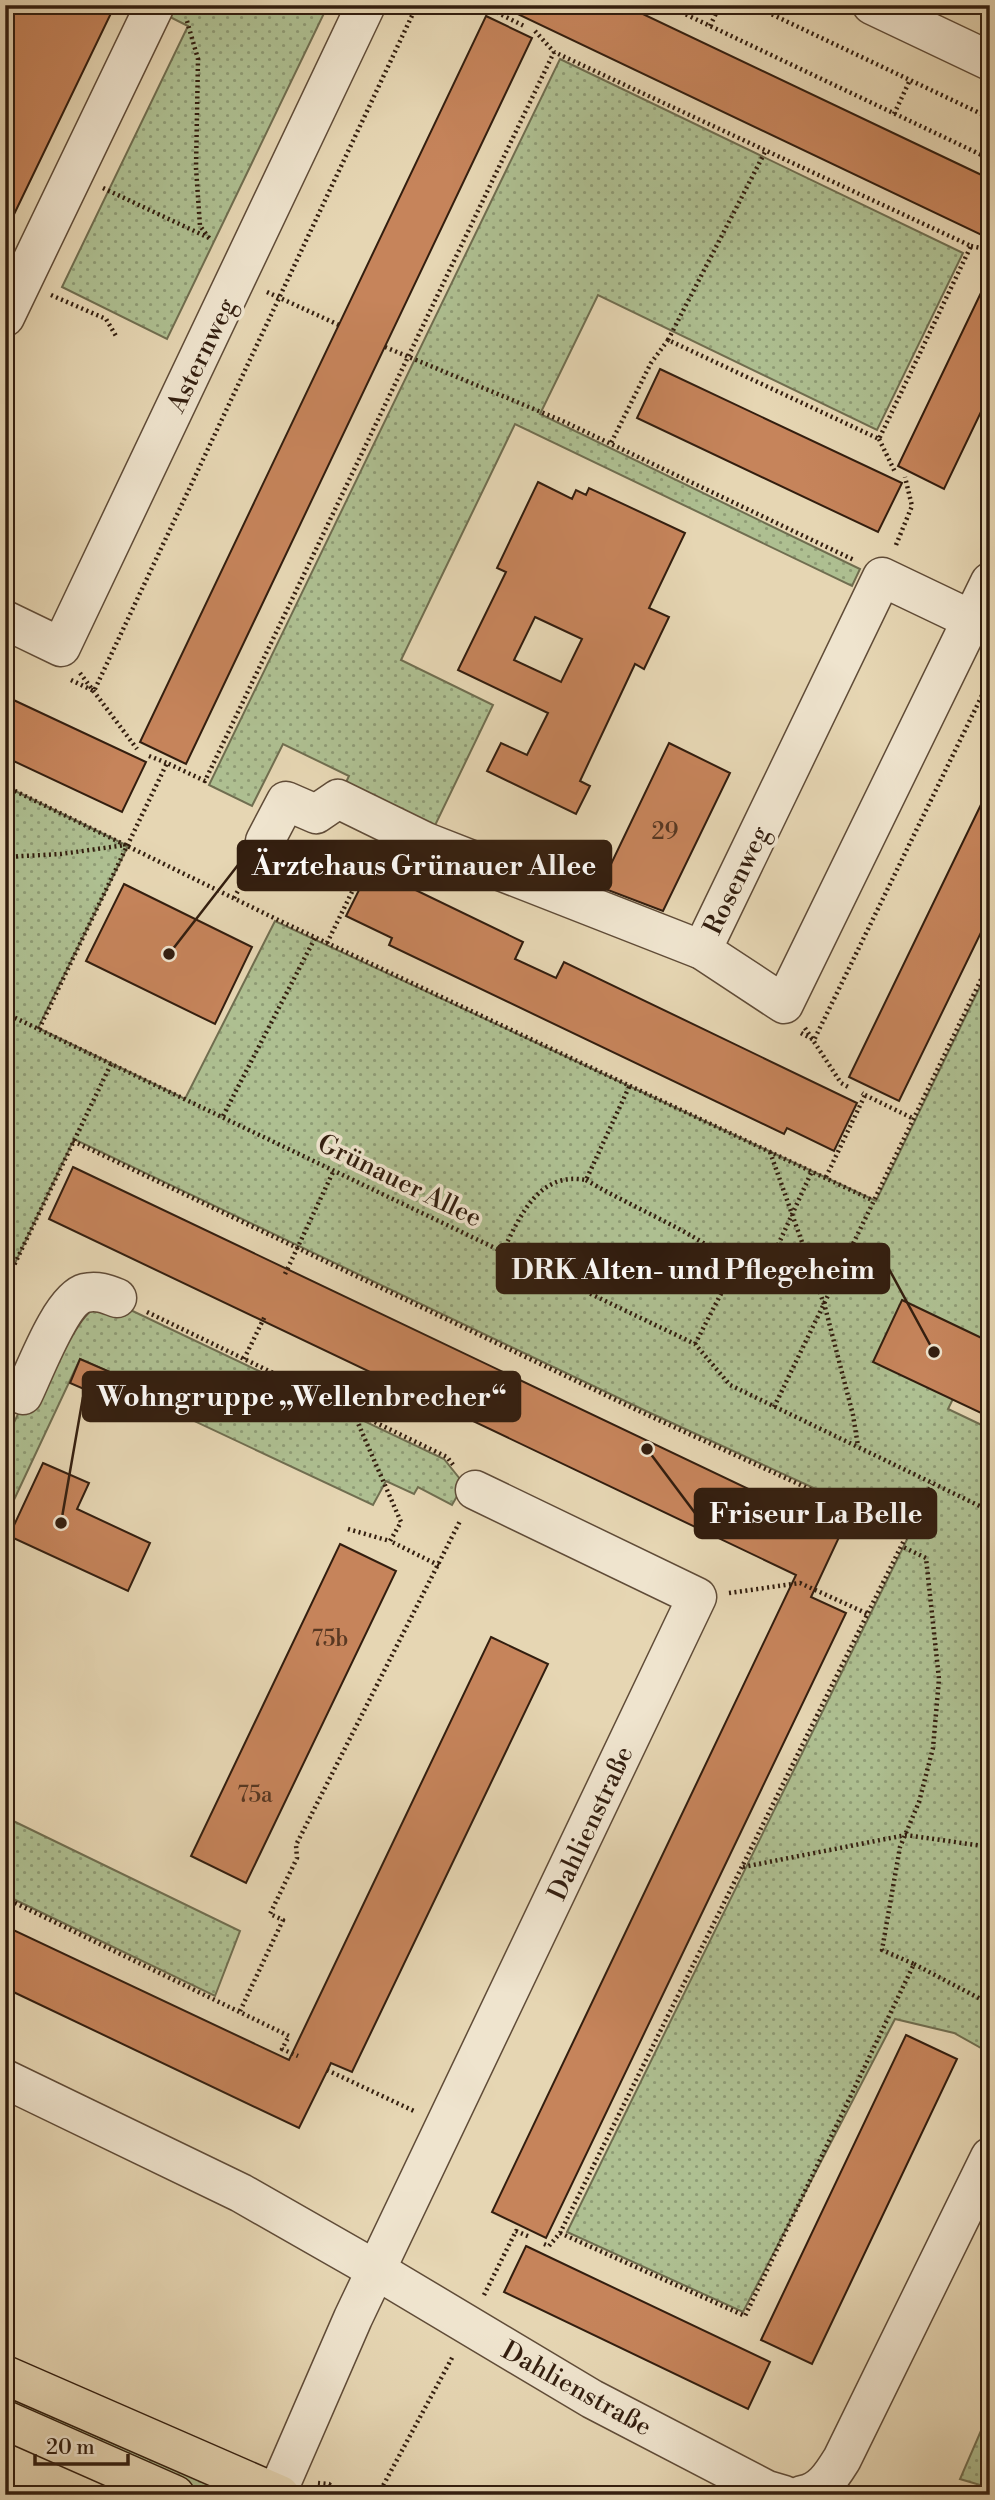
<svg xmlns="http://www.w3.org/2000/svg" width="995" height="2500" viewBox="0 0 995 2500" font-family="'Libre Bodoni',serif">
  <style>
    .green { fill: url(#green-dots); stroke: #706e50; stroke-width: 2 }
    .building { fill: #c6845b; stroke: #331e0f; stroke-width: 2; fill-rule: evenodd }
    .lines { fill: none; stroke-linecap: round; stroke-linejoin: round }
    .minor-casing { stroke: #604c38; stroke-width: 41 }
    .major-casing { stroke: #331e0f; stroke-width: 41 }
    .path { stroke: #331e0f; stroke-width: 4.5; stroke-dasharray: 2 3.5; stroke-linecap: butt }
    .minor { stroke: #efe4ce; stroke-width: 38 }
    .major { stroke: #e6d6b3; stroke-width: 38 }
    .labels { text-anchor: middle; stroke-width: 7; stroke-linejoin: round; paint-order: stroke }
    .number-label { font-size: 23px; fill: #583822 }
    .street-label { font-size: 26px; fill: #331e0f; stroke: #efe4ce }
    .leader { fill: none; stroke: #331e0f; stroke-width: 2.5 }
    .callout-dot { fill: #331e0f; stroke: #efe4ce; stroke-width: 2.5 }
    .callout { fill: #331e0f; stroke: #331e0f; stroke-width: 2.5 }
    .callout-label { font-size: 28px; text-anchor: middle; font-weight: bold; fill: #fff }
  </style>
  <defs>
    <pattern id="green-dots" width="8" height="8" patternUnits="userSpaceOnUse" patternTransform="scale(1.75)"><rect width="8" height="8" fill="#aebf91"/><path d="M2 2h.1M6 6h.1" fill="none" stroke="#8e9b75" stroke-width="1.8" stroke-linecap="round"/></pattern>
  </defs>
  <rect width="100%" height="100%" fill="#e6d6b3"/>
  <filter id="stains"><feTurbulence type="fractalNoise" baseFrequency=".00286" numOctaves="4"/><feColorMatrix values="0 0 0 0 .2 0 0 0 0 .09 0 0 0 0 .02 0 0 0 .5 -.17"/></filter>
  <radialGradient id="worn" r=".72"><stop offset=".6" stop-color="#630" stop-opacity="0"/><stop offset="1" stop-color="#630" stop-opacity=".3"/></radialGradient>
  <g class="green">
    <path d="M173,5H328L167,339L62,287L188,26L168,16Z"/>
    <path d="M560,59L963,253L877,430L598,295L540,414L860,569L852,586L515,424L401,660L493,705L427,842L338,799L349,776L283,744L252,806L209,785Z"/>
    <path d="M5,786L128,846L38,1028L185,1099L275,921L876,1201L990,966V1323L948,1409L990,1429V2053L954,2033L895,2019L743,2312L567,2232L919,1515L881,1517L829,1495L646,1411L74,1139L5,1284Z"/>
    <path d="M80,1286L444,1459L464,1484L452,1505L418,1487L414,1494L386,1481L373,1505L107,1380L110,1372L80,1359L5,1519V1441Z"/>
    <path d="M5,1817L240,1931L215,1996L5,1895Z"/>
    <path d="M5,2393L213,2485V2490L206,2492L5,2404Z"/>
    <path d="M990,2410V2488L960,2479Z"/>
  </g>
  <g class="building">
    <path d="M5,5H115L5,233Z"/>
    <path d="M499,5H624L990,179V239Z"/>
    <path d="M486,16L532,38L186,764L140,742Z"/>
    <path d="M990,274V393L944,489L898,466Z"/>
    <path d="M660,369L902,483L878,532L637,418Z"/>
    <path d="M538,482L572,499L576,490L586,495L589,488L685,533L649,608L669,617L644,669L635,664L580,781L590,786L576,814L487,771L501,743L527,755L548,713L458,670L506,572L497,568ZM535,617L582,639L561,682L514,660Z"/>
    <path d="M5,696L146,762L122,812L5,757Z"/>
    <path d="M669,743L730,773L663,911L600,887Z"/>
    <path d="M990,786V914L899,1101L849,1077Z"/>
    <path d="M370,868L523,942L515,959L556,978L564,962L857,1103L834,1151L787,1128L784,1134L389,945L392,938L346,916Z"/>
    <path d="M124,884L252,947L215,1024L86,961Z"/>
    <path d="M73,1167L841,1533L811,1597L846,1613L546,2238L492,2212L796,1575L49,1219Z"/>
    <path d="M902,1300L990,1342V1394L981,1413L873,1362Z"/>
    <path d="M80,1359L110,1372L100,1396L70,1383Z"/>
    <path d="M43,1463L89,1483L77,1509L150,1543L128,1591L9,1536Z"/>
    <path d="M340,1544L396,1571L246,1883L191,1856Z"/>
    <path d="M491,1637L548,1664L352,2072L331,2063L299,2128L5,1988V1926L289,2060Z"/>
    <path d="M906,2035L957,2059L812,2364L761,2340Z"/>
    <path d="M526,2246L770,2362L748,2409L504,2292Z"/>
  </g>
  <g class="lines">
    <g class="minor-casing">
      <g id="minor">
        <path d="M872,5L990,61"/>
        <path d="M5,317L155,5"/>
        <path d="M5,620L61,647L366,5"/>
        <path d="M265,841L286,801L316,814L338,799L426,842L702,950L784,1004L990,582"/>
        <path d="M702,950L882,577L972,620"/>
        <path d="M5,1387L23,1395C34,1373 61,1299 85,1293C97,1290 107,1294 117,1298"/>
        <path d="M5,2079L241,2193L376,2270L592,2399L767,2490L784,2495"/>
        <path d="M276,2495L353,2318L697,1597L475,1490"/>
        <path d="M802,2495C822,2492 832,2475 842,2459L990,2157"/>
      </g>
    </g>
    <g class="major-casing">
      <g id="major">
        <path d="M5,2375L280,2495"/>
        <path d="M5,2420L175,2495"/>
      </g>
    </g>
    <g class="path">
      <path d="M482,5L524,26"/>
      <path d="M666,5L990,159"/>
      <path d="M752,5L990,118"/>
      <path d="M187,21L198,59L196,168L200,226L210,239"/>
      <path d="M710,26L720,5"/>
      <path d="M535,31L554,52L971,246L879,439L668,340L651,363L611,443"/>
      <path d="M894,114L910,80"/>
      <path d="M103,188L209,238"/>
      <path d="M971,246L990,250"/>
      <path d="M267,292L339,325"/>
      <path d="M51,295L106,319L116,336"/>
      <path d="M668,340L765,152"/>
      <path d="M385,347L565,422L854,560"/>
      <path d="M879,439L895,472"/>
      <path d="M896,545L912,506L905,477"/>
      <path d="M80,673L137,749"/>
      <path d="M71,680L94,691L417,5"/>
      <path d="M149,756L167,763"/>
      <path d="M5,786L274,918L872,1200"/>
      <path d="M5,857L61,854L126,845"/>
      <path d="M234,898L250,869"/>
      <path d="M327,943L372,851"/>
      <path d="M5,1013L695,1344L730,1385L990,1511"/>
      <path d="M805,1028L841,1083L850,1088"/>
      <path d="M39,1029L167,763L205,781L554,52"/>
      <path d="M801,1033L814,1040L990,679"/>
      <path d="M865,1095L912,1118"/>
      <path d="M223,1116L315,938"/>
      <path d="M73,1141L639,1411L827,1497L879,1519L915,1518"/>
      <path d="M770,1152L825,1307L853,1415L858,1446"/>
      <path d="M826,1177L865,1095L862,1093"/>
      <path d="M586,1180C640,1212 691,1229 742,1270"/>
      <path d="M503,1251C520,1216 539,1171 586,1180L630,1085"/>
      <path d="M285,1274L334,1170"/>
      <path d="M5,1284L111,1064"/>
      <path d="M147,1312L447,1457L454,1466"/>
      <path d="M695,1344L725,1286L742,1270H759L773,1256L812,1171"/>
      <path d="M244,1359L265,1316"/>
      <path d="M774,1407L990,961"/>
      <path d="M354,1414L401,1522L390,1541L440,1566"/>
      <path d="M5,1438L10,1426"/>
      <path d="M348,1529L390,1541"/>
      <path d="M729,1593L800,1583L868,1614"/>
      <path d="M743,1867L906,1835L990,1847"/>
      <path d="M5,1898L289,2036L282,2049L298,2056"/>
      <path d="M914,1964L990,2004"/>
      <path d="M240,2011L283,1920L270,1914L297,1858L296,1845L461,1519"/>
      <path d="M327,2070L414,2111"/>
      <path d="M560,2233L745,2316L914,1964L882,1950L900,1847L919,1802L933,1748L939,1679L926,1558L901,1546"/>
      <path d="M544,2244L549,2246L560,2233L932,1484"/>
      <path d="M484,2295L516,2231L530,2237"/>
      <path d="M318,2483L329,2484L340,2495"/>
      <path d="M378,2495L453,2356"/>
    </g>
    <use href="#minor" class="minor"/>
    <use href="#major" class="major"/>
  </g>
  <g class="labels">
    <g class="number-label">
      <text x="665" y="839">29</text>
      <text x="330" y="1646">75b</text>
      <text x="255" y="1802">75a</text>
    </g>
    <g class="street-label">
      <text transform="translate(201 355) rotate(-64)" y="9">Asternweg</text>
      <text transform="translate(736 880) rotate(-64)" y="9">Rosenweg</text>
      <text transform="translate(400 1180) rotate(26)" y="9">Grünauer Allee</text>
      <text transform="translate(590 1823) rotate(-65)" y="9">Dahlienstraße</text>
      <text transform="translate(577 2388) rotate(29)" y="9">Dahlienstraße</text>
    </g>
  </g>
  <path class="leader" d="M169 954L238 865M934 1352L889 1269M61 1523L83 1397M647 1449L695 1513"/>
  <g class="callout-dot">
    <circle cx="169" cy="954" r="7"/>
    <circle cx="934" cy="1352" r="7"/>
    <circle cx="61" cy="1523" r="7"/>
    <circle cx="647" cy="1449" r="7"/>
  </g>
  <g class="callout">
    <rect x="238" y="841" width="373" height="49" rx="7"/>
    <rect x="497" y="1244" width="392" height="49" rx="7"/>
    <rect x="83" y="1372" width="437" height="49" rx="7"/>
    <rect x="695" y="1489" width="241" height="49" rx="7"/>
  </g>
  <g class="callout-label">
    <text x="424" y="875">Ärztehaus Grünauer Allee</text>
    <text x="693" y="1279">DRK Alten- und Pflegeheim</text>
    <text x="302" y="1406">Wohngruppe „Wellenbrecher“</text>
    <text x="816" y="1523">Friseur La Belle</text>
  </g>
  <rect width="995" height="2500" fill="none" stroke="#e6d6b3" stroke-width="28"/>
  <rect x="7" y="7" width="981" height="2486" fill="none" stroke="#331e0f" stroke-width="3.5"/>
  <rect x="14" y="14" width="967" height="2472" fill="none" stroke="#331e0f" stroke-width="2"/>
  <path d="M35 2454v10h93v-10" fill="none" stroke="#331e0f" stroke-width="3.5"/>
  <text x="46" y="2454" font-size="21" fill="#331e0f" stroke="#efe4ce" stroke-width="5" paint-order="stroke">20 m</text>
  <rect width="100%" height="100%" filter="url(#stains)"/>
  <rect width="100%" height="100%" fill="url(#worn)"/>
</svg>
